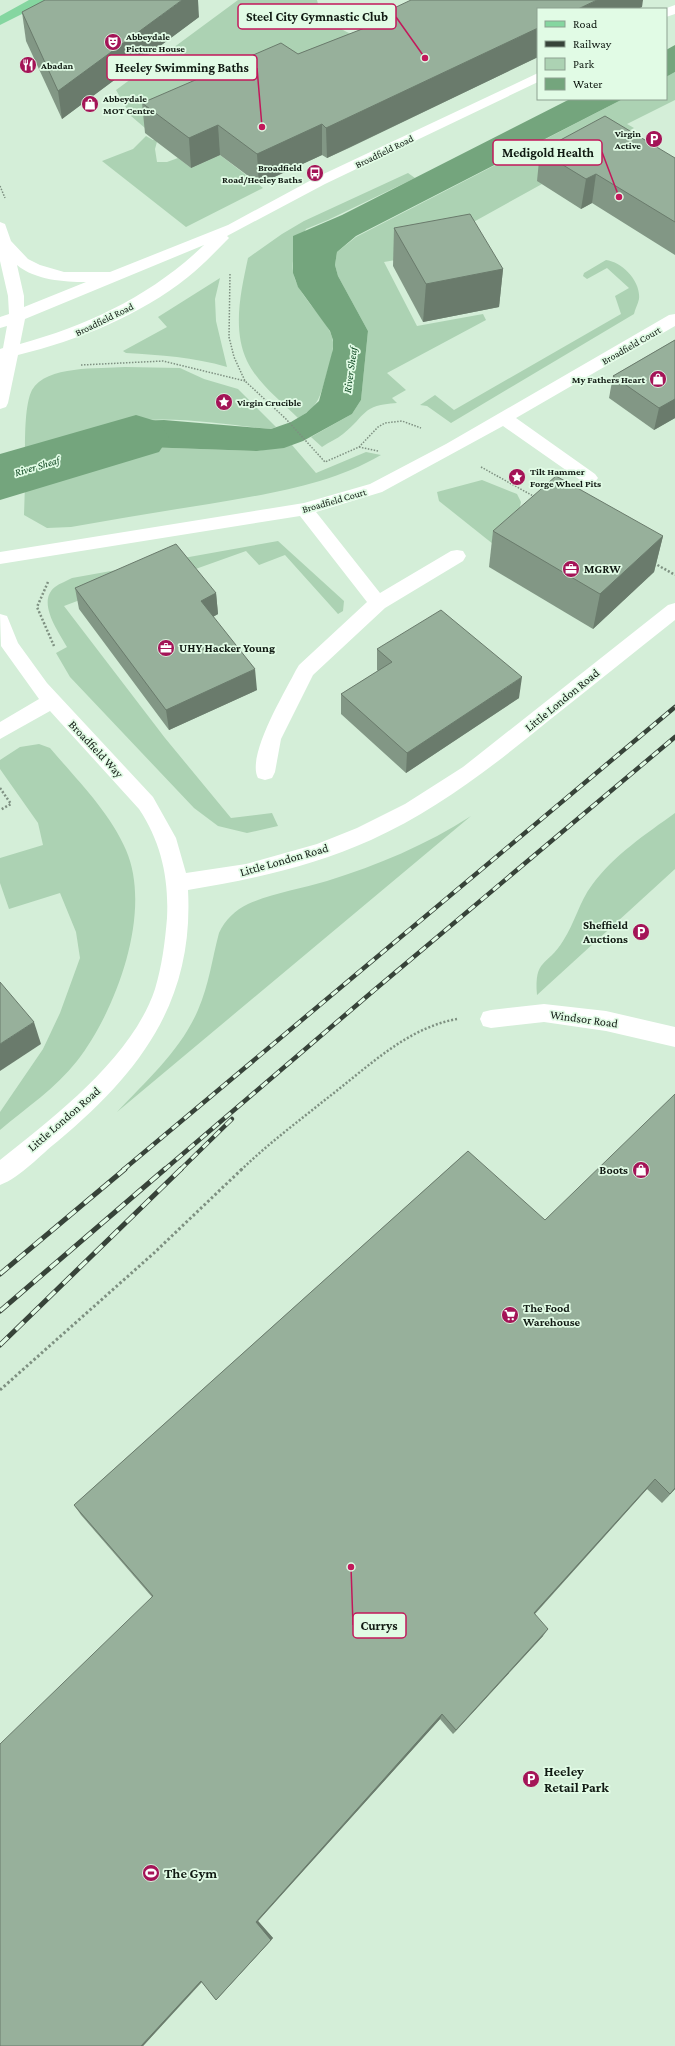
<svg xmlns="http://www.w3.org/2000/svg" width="675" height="2046" viewBox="0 0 675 2046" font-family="'Crimson Pro',serif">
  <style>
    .green { fill: #acd2b3 }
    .water { fill: #74a57d }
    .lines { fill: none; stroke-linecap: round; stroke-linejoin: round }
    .river { fill: #74a57d; fill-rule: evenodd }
    .path-far2 { stroke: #7e9081; stroke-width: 1.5; stroke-dasharray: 1.5 1.5; stroke-linecap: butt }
    .path-far1 { stroke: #7e9081; stroke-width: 2.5; stroke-dasharray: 2 2; stroke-linecap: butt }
    .path { stroke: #7e9081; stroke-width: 3; stroke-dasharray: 2.5 2.5; stroke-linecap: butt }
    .minor { fill: #fff; fill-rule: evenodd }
    .major { fill: #85d6a0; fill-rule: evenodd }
    .rail-far1-casing { stroke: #374339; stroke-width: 4.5 }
    .rail-casing { stroke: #374339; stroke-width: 5 }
    .rail-far1 { stroke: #e1fbe5; stroke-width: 3; stroke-dasharray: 8; stroke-linecap: butt }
    .rail { stroke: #e1fbe5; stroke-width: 3.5; stroke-dasharray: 11; stroke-linecap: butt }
    .wall { fill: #829785 }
    .shaded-wall { fill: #6a7b6c }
    .building { fill: #97b09b; stroke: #6a7b6c }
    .labels { text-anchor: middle; stroke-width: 3.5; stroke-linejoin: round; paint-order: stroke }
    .far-poi-label { font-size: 10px; font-weight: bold; fill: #101912; stroke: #e1fbe5; text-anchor: start }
    .far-street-label { font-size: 10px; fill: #101912; stroke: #e1fbe5 }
    .far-water-label { font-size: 11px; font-style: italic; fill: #0f4822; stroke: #e1fbe5 }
    .poi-label { font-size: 12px; font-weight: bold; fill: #101912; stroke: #e1fbe5; text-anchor: start }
    .street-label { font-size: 12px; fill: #101912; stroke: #e1fbe5 }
    .near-poi-label { font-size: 14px; font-weight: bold; fill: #101912; stroke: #e1fbe5; text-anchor: start }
    .leader { fill: none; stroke: #c2185b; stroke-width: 1.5 }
    .callout-dot { fill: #c2185b; stroke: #e1fbe5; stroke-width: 1.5 }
    .callout { fill: #e1fbe5; stroke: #c2185b; stroke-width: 1.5 }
    .callout-label { font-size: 13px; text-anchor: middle; font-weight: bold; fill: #101912 }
  </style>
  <rect width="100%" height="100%" fill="#d4eed8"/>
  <g class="green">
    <path d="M238,0H317C321,19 337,27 353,35L145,128L131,116L116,90Z"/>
    <path d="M675,72V100L627,124L634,128L537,180L542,184L450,235L463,248L384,262L417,326L483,314L486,320L387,373L406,390L392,398L397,403C361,405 367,415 343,434C337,439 329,442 322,447L311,437L352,414L361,400L368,331L338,276L335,265L337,252L356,237L623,99H666V77Z"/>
    <path d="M146,136L153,140L158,138L155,149L157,162H167L178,158L191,168L220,155L263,188L186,227L102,161L133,149Z"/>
    <path d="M408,173L415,178L328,220L306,229C299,243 291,255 293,271C296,297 332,321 333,342C334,354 328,368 325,380C319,400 317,407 298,418C281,401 258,384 247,361C232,329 241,291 248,258L282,234L304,221Z"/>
    <path d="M606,260C622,262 641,281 639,299C638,304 635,309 634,314L451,423L427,406L420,405L435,395L454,410L621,314L615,296L629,288L607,268L587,279L583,276L584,273Z"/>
    <path d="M220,278L215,299L216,321L227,367C193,357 161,355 126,353L123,351L167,327L158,317Z"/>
    <path d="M125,367L180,368L204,379L238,389L276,427L271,429C225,425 173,415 128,422C93,427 58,441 25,451C25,436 25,403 32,390C46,365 99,369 125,367Z"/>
    <path d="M292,445L316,473L366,452L381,455C330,485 267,494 209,504C163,511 117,519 71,527L47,528L24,515L25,484L131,449L144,447L257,451Z"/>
    <path d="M482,480L517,494L521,502L517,520L493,544L439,501L437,492Z"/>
    <path d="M278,541L344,601L343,611L338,614L285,555L259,565L246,551L190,571L183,561L64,606L165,738L231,818L272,813L278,826L247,833L218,826L194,808L70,677L56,653L67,647C59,632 36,602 55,587C60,583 67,581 72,578Z"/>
    <path d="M39,744L50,748C77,780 109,811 126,850C153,912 116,1011 77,1061C56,1088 26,1108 0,1130V1112L43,1049L60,1013L80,958L76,932L60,893L9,909L0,883V858L43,845L38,823L0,769V760L20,747Z"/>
    <path d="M675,813V869L537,995C534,958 547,967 563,941C575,923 579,902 592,885C614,855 646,834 675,813Z"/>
    <path d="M471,816L117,1112C146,1081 181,1050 198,1010C209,985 212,959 219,933C225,920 235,910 248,904C272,893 301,889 327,881C378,865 426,845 471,816Z"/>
  </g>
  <g class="water">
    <path d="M675,45V72L666,77V50Z"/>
    <path d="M570,99H623L356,236L337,252L335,265L338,276L368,331L361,400L352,414L303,441L284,448L257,451L144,447L131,449L25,484V452L114,424L130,421L164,420L271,429L291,422L306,413L319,401L333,349V340L330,331L298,287L293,273V236L342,215Z"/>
  </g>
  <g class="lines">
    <path class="river" d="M136,415L159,422L169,437L159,452L0,500V454Z"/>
    <g class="path-far2">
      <path d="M0,186L5,198"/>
      <path d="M230,274L229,337L234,357L245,381L286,419L325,462L359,447L378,427L385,423L402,421L421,428"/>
      <path d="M81,365L163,361L245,381"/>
      <path d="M359,447L378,451"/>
      <path d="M481,467L535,497"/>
    </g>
    <g class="path-far1">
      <path d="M654,563L675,575"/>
      <path d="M48,582L37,607L54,646"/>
      <path d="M0,788L11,804L0,810"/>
      <path d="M241,1170C269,1143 300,1120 330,1096C369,1066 407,1028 457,1019"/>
    </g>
    <path class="path" d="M0,1390L154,1253L242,1169"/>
    <g class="minor">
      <path d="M675,5V14L666,17V9H664Z"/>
      <path d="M538,73V82L325,184L227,236L229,238L226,241C214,253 202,266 188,277C139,316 79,340 18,355L8,403L6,407L0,409V349L3,348L7,326L0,328V317L9,314L8,296L0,261V222L5,224L11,241L28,259L40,265L64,272H110L228,225L315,178ZM204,245C152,295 89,325 20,344L25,319ZM17,265C35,280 64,282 86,282L24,307V296Z"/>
      <path d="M675,314V326L516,418L595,474L598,478L595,482L589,484L583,482L503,426L382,492L316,512L380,593L451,551L457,550L463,551L466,556L463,561L385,608L313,675L281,739L275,772L272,778L265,780L258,778C246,756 285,692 296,670L299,665L367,602L300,516L0,564V552L304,503L370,484L446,444L669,315Z"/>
      <path d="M675,603V620C632,654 590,688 547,722C492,767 437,810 371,840C313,866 250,880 188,890C194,1002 140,1072 58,1141C40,1155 21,1177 0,1185V1160C55,1116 132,1058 155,989C162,966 165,942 167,918C169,878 161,842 139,809L50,711L0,739V722L39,699L1,646L0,614L7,616L18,643L47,683L153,797L176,838L186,873L246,864L317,844L357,828L405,804L463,767L668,605Z"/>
      <path d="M544,1004L606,1011L675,1027V1047L606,1031L544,1022L491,1028L483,1026L480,1019L483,1012L491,1010Z"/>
    </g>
    <path class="major" d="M29,0H46L44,3L0,25V16Z"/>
    <g class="rail-far1-casing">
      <g id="rail-far1">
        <path d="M123,1170L675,707"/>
        <path d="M164,1170L372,992L675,737"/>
        <path d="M180,1170L232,1119"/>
      </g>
    </g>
    <g class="rail-casing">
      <g id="rail">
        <path d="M0,1274L125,1169"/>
        <path d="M0,1311L165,1169"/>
        <path d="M0,1345L181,1169"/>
      </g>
    </g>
    <use href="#rail-far1" class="rail-far1"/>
    <use href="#rail" class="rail"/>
  </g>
  <g class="wall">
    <path d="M642,7L349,148L327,158L322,155L259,184L220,155L191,168L145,133L142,103L298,54L373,25V18Z"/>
    <path d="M22,12L199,17L62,119L26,41Z"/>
    <path d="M540,151L675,158V255L592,203L581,209L537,181Z"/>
    <path d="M394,228L503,269L499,307L423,322L393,266Z"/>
    <path d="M675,340V418L654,430L609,398L613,376Z"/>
    <path d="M493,531L663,536L654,572L593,629L489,567Z"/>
    <path d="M75,588L216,593L218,614L213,617L257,690L169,730L79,609Z"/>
    <path d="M377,649L519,698L406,773L341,714V694L378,671L377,670Z"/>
    <path d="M468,1151L675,1489L662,1503L647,1489L535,1614L543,1636L453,1734L440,1719L258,1921L273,1938L219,1997L216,2000L202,1982L143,2046L152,1597L81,1515L74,1505Z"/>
  </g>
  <g class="shaded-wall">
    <path d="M182,0H198L199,17L62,119L58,91Z"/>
    <path d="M597,0H643L642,7L637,9H578Z"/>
    <path d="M538,28V57L327,158L326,128Z"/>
    <path d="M322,124V155L259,184L257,154Z"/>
    <path d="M218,125L220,155L191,168L189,138Z"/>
    <path d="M596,174L592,203L581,209L586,179Z"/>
    <path d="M503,269L499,307L423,322L426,284Z"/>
    <path d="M675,399V418L654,430L659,408Z"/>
    <path d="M663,536L654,572L593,629L600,594Z"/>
    <path d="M216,593L218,614L203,622L201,601Z"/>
    <path d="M255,669L257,690L169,730L166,710Z"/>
    <path d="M522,677L519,698L406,773L407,753Z"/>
    <path d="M34,1022L41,1044L0,1071V1044Z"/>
    <path d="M655,1479L647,1489L529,1620L534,1613Z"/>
    <path d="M675,1488V1489L662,1503L670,1494Z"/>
    <path d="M548,1629L543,1636L453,1734L456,1730Z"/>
    <path d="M442,1714L440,1719L258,1921L273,1938L216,2000L256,1922Z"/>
    <path d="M205,1978L143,2046H141L201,1981Z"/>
  </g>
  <g class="building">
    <path d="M45,0H182L58,91L22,12Z"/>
    <path d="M411,0H597L578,9H538V28L326,128L322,124L257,154L218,125L189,138L142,103L281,43L298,54L380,22L373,18Z"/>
    <path d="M605,116L675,158V222L596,174L586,179L540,151Z"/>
    <path d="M470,214L503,269L426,284L394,228Z"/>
    <path d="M675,340V399L659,408L613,376Z"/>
    <path d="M556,476L663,536L600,594L493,531Z"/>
    <path d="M176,544L216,593L201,601L255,669L166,710L75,588Z"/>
    <path d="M441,610L522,677L407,753L341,694L392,662L377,649Z"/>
    <path d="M0,982L34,1022L0,1044Z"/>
    <path d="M675,1094V1488L670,1494L655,1479L534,1613L548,1629L456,1730L442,1714L256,1922L271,1940L216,2000L201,1981L141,2046H0V1744L153,1596L74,1505L468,1151L545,1220Z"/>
  </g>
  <defs>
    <g id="theatre-disc" transform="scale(0.9)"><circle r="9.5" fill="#a41457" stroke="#e1fbe5"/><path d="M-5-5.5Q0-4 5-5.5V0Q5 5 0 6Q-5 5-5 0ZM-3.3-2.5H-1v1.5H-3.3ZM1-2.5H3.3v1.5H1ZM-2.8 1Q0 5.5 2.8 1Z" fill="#fff"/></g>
    <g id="restaurant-disc" transform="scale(0.9)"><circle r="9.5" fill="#a41457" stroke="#e1fbe5"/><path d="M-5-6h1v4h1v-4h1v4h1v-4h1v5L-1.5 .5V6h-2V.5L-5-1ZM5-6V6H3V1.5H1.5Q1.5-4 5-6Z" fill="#fff"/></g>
    <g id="shop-disc" transform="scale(0.9)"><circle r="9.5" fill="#a41457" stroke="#e1fbe5"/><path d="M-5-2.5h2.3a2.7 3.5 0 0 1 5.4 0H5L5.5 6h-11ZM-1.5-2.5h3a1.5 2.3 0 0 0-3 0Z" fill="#fff"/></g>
    <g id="parking-disc" transform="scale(0.9)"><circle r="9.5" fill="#a41457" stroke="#e1fbe5"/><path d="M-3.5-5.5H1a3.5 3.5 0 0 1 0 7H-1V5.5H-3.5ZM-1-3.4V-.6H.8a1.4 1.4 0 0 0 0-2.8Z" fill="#fff"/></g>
    <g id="bus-disc" transform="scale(0.9)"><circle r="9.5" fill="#a41457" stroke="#e1fbe5"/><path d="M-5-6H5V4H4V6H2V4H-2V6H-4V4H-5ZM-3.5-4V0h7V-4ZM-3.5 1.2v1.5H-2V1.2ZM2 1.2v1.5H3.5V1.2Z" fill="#fff"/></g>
    <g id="sight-disc" transform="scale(0.9)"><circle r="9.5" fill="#a41457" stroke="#e1fbe5"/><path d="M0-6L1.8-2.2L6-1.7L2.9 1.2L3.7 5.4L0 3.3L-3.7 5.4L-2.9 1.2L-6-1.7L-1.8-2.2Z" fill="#fff"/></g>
    <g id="office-disc" transform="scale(0.9)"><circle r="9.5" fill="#a41457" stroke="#e1fbe5"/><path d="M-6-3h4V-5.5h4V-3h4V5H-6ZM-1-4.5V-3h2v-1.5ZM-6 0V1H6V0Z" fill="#fff"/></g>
    <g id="supermarket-disc" transform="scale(0.9)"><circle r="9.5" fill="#a41457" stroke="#e1fbe5"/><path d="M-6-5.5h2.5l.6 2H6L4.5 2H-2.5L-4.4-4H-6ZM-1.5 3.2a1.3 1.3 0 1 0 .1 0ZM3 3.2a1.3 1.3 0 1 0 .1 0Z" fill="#fff"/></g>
    <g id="stadium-disc" transform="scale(0.9)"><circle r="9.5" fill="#a41457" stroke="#e1fbe5"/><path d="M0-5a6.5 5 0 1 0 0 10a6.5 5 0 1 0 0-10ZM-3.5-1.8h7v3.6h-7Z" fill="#fff"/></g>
  </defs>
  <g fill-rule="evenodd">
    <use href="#theatre-disc" x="113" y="42"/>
    <use href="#restaurant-disc" x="28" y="65"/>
    <use href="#shop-disc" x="90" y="104"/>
    <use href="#parking-disc" x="654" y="139"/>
    <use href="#bus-disc" x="315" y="173"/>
    <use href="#shop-disc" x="658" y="379"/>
    <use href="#sight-disc" x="224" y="402"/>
    <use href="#sight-disc" x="517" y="477"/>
    <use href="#office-disc" x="571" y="569"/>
    <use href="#office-disc" x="166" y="648"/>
    <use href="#parking-disc" x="641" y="932"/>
    <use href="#shop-disc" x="641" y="1170"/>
    <use href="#supermarket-disc" x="510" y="1315"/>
    <use href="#parking-disc" x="531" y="1779"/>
    <use href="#stadium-disc" x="151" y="1873"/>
  </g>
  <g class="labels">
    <g class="far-poi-label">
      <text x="126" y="40">Abbeydale<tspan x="126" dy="12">Picture House</tspan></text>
      <text x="41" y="69">Abadan</text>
      <text x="103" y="102">Abbeydale<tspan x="103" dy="12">MOT Centre</tspan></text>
      <text x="641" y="137" text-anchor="end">Virgin<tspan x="641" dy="12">Active</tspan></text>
      <text x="302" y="171" text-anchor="end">Broadfield<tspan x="302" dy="12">Road/Heeley Baths</tspan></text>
      <text x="645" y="383" text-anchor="end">My Fathers Heart</text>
      <text x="237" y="406">Virgin Crucible</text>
      <text x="530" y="475">Tilt Hammer<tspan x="530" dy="12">Forge Wheel Pits</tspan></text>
    </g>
    <g class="far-street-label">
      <text transform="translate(384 151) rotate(-26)" y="4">Broadfield Road</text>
      <text transform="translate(104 319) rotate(-26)" y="4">Broadfield Road</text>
      <text transform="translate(631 345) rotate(-30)" y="4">Broadfield Court</text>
      <text transform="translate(334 500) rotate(-16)" y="4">Broadfield Court</text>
    </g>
    <g class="far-water-label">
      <text transform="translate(350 370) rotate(-82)" y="4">River Sheaf</text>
      <text transform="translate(37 466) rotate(-17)" y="4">River Sheaf</text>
    </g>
    <g class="poi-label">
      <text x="584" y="573">MGRW</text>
      <text x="179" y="652">UHY Hacker Young</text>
      <text x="628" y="929" text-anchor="end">Sheffield<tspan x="628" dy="14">Auctions</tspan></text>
      <text x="628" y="1174" text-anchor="end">Boots</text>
      <text x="523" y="1312">The Food<tspan x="523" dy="14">Warehouse</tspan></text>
    </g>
    <g class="street-label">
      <text transform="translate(562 700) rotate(-39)" y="4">Little London Road</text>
      <text transform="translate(96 749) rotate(47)" y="4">Broadfield Way</text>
      <text transform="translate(284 860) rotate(-16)" y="4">Little London Road</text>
      <text transform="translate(584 1019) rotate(8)" y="4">Windsor Road</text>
      <text transform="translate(64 1119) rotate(-41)" y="4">Little London Road</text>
    </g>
    <g class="near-poi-label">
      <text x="544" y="1776">Heeley<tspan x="544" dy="16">Retail Park</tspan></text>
      <text x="164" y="1878">The Gym</text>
    </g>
  </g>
  <path class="leader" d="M425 58L396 17M262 127L257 68M619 197L602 152M351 1567L353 1625"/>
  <g class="callout-dot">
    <circle cx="425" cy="58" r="4"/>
    <circle cx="262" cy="127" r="4"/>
    <circle cx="619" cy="197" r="4"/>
    <circle cx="351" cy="1567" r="4"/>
  </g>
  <g class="callout">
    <rect x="238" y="4" width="158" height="25" rx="4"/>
    <rect x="107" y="55" width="150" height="25" rx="4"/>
    <rect x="493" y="140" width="109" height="25" rx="4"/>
    <rect x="353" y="1613" width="53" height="25" rx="4"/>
  </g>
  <g class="callout-label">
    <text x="317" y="21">Steel City Gymnastic Club</text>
    <text x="182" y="72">Heeley Swimming Baths</text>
    <text x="548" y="157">Medigold Health</text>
    <text x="379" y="1630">Currys</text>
  </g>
  <rect x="537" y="8" width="130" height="92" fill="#e1fbe5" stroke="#8da191"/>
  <rect x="545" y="21" width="20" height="6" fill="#85d6a0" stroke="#8da191"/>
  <text x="573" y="28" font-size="12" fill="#101912">Road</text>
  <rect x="545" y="41" width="20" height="6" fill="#374339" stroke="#8da191"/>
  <text x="573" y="48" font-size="12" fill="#101912">Railway</text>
  <rect x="545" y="58" width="20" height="12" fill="#acd2b3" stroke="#8da191"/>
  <text x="573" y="68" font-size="12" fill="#101912">Park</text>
  <rect x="545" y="78" width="20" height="12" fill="#74a57d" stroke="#8da191"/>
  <text x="573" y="88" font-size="12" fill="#101912">Water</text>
</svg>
